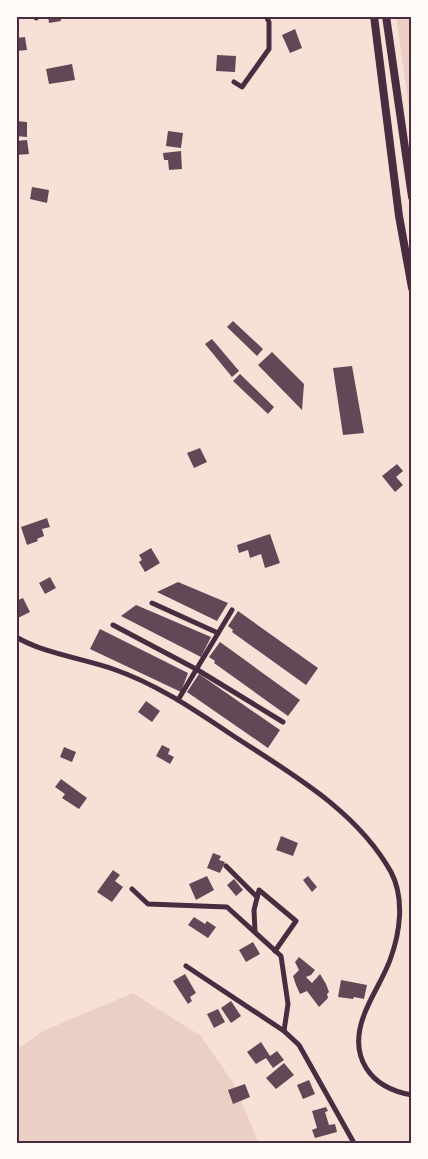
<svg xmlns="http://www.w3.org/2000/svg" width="428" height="1159" viewBox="0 0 428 1159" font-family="Karla,sans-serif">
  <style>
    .green { fill: #ebcfc5 }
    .building { fill: #644757 }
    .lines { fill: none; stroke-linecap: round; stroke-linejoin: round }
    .minor { stroke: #4a2c40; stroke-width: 5 }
    .primary { stroke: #4a2c40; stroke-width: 8 }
    .neatline { fill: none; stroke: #4a2c40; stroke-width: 2 }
  </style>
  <rect width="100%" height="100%" fill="#f7e1d7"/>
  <g class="green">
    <path d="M396,16H412V130Z"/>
    <path d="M133,993L201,1036L234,1084L259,1143H16V1050L43,1031Z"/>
  </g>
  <g class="building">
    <path d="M48,16H60L61,21L49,23Z"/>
    <path d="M295,29L302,48L290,53L282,35Z"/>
    <path d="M25,37L27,50L16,51V38Z"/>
    <path d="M217,55L236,56L235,72L216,71Z"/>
    <path d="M72,64L75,80L49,84L46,69Z"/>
    <path d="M16,121L27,122V137L16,136Z"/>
    <path d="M168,131L183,133L181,148L166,146Z"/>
    <path d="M27,140L29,154L16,155V141Z"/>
    <path d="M181,151L182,169L169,170L168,160H164L163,153Z"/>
    <path d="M32,187L49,190L47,203L30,199Z"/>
    <path d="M233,321L263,349L257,356L227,327Z"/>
    <path d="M212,339L239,371L232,377L205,344Z"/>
    <path d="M272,352L304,384L302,410L258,365Z"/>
    <path d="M352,366L364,433L343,435L333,368Z"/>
    <path d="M240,374L274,407L268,414L233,381Z"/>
    <path d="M200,448L207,462L194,468L187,453Z"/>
    <path d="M397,464L403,471L396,477L403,485L395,492L382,476Z"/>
    <path d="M47,518L50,527L42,529L44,536L37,539L38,541L27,545L21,527Z"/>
    <path d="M270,534L280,563L265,568L261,554L250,558L248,550L239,553L237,545Z"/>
    <path d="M151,548L160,563L145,572L139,562L142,560L139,555Z"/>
    <path d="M50,577L56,588L45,594L39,583Z"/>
    <path d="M178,582L228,603L217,621L157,592Z"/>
    <path d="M23,598L30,612L16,619V601Z"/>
    <path d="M136,605L211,637L201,657L121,616Z"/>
    <path d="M238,611L318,668L306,685L232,632L233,630L228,626Z"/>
    <path d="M100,629L188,673L181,692L90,649Z"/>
    <path d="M220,642L300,700L288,716L214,663L215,661L209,657Z"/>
    <path d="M199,674L280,730L268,748L187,692Z"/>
    <path d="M146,701L160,711L152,722L138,712Z"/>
    <path d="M162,745L170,749L168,754L174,757L170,764L156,756Z"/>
    <path d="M64,747L76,752L72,762L60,757Z"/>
    <path d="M61,779L87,798L79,809L62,798L65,794L55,787Z"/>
    <path d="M281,836L298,843L293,856L276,850Z"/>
    <path d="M213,853L221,856L219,860L225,862L220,873L207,868Z"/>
    <path d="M113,870L120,875L115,881L123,887L112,902L97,892Z"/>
    <path d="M207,876L214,890L196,900L189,884Z"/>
    <path d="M308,876L317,887L312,892L303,880Z"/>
    <path d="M234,879L243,890L236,896L227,885Z"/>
    <path d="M194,917L205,924L207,921L216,927L208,938L188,925Z"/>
    <path d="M253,942L260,954L246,962L239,950Z"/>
    <path d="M299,957L315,970L311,975L306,977L312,983L320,974L326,984L329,992L327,994L328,998L319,1007L307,991L300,994L296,985L293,976L299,970L295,962Z"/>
    <path d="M185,974L196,993L190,997L192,1001L188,1004L173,981Z"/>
    <path d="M341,980L367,985L364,999L354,997L353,999L338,997Z"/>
    <path d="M231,1001L241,1016L231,1023L221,1008Z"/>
    <path d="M218,1009L225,1022L214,1028L207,1014Z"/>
    <path d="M261,1042L270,1056L277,1051L284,1060L273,1068L266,1058L256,1064L247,1052Z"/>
    <path d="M284,1063L294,1075L276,1089L266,1078Z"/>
    <path d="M309,1080L315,1094L303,1099L297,1085Z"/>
    <path d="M245,1084L250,1097L233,1104L228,1090Z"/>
    <path d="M326,1107L328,1111L325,1112L329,1125L335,1124L337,1132L315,1138L312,1130L317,1128L312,1111Z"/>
  </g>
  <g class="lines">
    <g class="minor">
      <path d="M35,16L36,18"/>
      <path d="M234,82L242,87L269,49V22L266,16"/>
      <path d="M152,603L218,633"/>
      <path d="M113,625L196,669L283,722"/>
      <path d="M16,637C45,654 82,658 113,669C157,684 196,711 235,737C292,774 357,811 391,872C405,899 400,933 390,960C383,979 371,996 364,1015C348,1057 370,1088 412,1095"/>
      <path d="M178,700L232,610"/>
      <path d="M226,866L257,897"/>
      <path d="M132,889L148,904L227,907L281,956L288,1004L284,1031"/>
      <path d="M255,932L254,910L259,890L296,921L275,951"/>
      <path d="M186,966L284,1031L299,1045L354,1143"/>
    </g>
    <g class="primary">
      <path d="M374,16L399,216L412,288"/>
      <path d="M386,16L412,197"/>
    </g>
  </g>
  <rect width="428" height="1159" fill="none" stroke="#fffaf5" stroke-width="35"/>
  <rect x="18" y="18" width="392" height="1124" class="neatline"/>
</svg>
